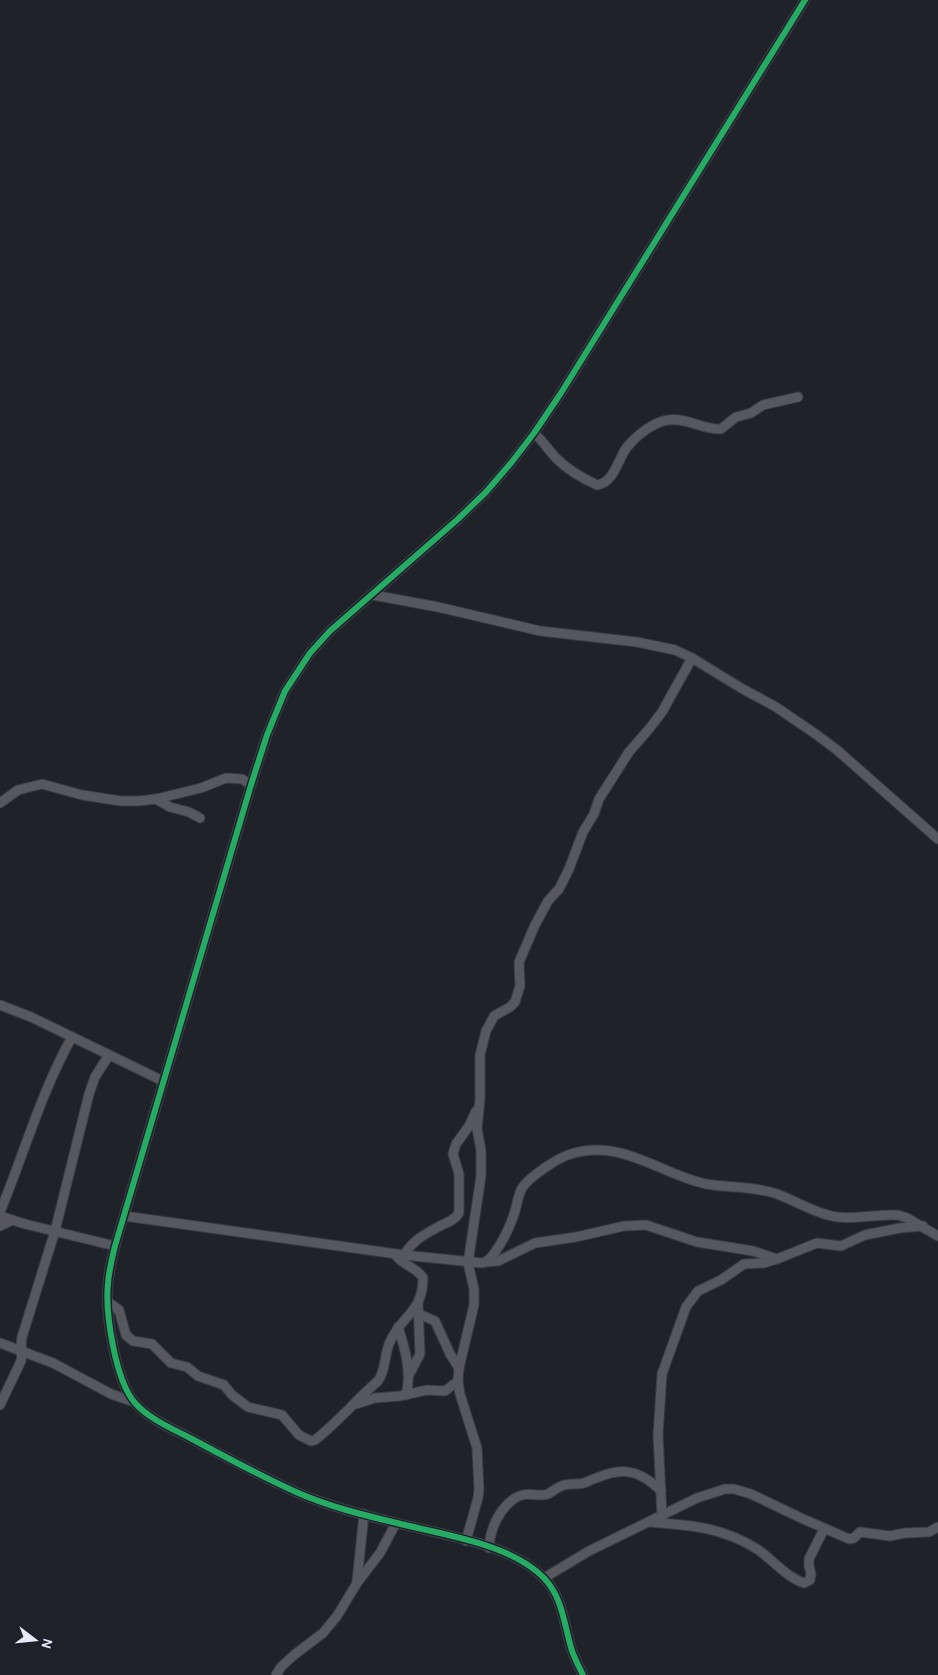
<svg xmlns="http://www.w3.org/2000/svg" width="938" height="1675" viewBox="0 0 938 1675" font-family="Karla,sans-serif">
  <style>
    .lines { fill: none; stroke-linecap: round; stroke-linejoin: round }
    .minor-casing { stroke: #3a3c43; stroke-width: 11 }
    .minor { stroke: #56585e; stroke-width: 9 }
    .cycleway-casing { stroke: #1c202e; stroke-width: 9 }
    .cycleway { stroke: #26ab63; stroke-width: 6 }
  </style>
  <rect width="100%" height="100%" fill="#20222a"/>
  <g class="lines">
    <g class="minor-casing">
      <g id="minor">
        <path d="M534,433C543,441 549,451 557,459C568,470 584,479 597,485C614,483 618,459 627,447C636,436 653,422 668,420C686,417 703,430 721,429L736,417L751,413L763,405L798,397"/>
        <path d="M373,595L438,607L540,631L637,642L675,650L692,658L741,688L776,707L817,735L837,750L938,839"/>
        <path d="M156,799L170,807L189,812L200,818"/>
        <path d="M0,803L18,790L42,784L82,795L121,801H139L156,799L201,788L226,778L242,779L251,785"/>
        <path d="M0,1005L31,1017L163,1081"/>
        <path d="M0,1212C24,1154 41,1092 72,1037"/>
        <path d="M0,1216L25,1224L115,1246"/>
        <path d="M124,1216L404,1255L482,1263C494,1261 509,1229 513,1217C517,1208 517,1197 522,1188C529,1177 559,1157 571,1154C621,1138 660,1174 706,1184C729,1188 754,1186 777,1194C796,1201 816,1214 837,1217C857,1219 878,1214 898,1215L907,1218L938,1236"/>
        <path d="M0,1226L13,1220"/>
        <path d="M404,1255C413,1240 425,1234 440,1226C448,1222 455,1220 459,1213V1174L453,1154L456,1144L469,1126L476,1111"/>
        <path d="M486,1262L498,1261L535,1243L576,1237L624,1226L646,1225L697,1242L753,1251L777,1259L817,1243L841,1246L865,1235L900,1228L923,1226"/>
        <path d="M108,1302L119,1310L126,1335L133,1341L152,1344L171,1363L187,1367L198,1376L224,1385L232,1395L248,1407L282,1415L299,1435L311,1441L315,1440C338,1422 356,1400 378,1381C386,1370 384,1357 389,1344C400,1316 423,1313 423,1278C417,1267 401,1265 395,1254"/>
        <path d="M419,1314L435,1321L450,1354L459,1368"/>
        <path d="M398,1327C405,1348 412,1373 406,1395"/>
        <path d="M0,1343L53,1363L111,1394L134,1402"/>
        <path d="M409,1375L420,1354L418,1303"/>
        <path d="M356,1404L375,1398L400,1396L427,1390L445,1391L458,1381"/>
        <path d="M0,1405L21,1361C23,1352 20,1345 22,1337L55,1231L89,1094L95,1077L109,1055"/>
        <path d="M662,1516L658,1435L662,1374L686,1307L698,1291L721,1280L744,1264L764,1263L777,1259"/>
        <path d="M650,1522C690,1525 722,1527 757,1549C772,1559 786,1577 804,1583L810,1580L811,1574L809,1566V1559L824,1529"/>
        <path d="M466,1541L478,1498L479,1490L477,1448L460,1394L458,1381L459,1368L474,1305V1289L468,1263L481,1176V1150L477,1129L480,1099V1055L486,1031L494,1016L510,1007L515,1002L520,986L519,962L535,925L548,901L559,889L569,869L583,832L594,814L599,799L629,752L649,729L662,712L692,658"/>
        <path d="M489,1548C490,1529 499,1509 515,1498C528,1490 538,1498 548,1494C554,1491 558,1486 565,1485C572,1483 578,1485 584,1483C617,1469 634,1464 661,1491"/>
        <path d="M544,1578L589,1551L697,1498L725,1489H734L751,1494L801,1518L849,1539L854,1538L860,1532L890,1536L905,1533L929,1532L938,1527"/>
        <path d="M357,1581L364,1514"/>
        <path d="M276,1675L281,1667L294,1655L323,1633L337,1616L357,1583L380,1553L396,1523"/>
        <path d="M583,1675C579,1667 575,1659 572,1651C564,1625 563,1598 544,1578C510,1543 442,1535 397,1523C363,1515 327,1506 296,1492C260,1476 226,1457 192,1439C173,1429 149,1419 135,1403C115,1380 105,1312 108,1283C109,1270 112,1258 115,1246L251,785L267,735L285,691L310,653L330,631L458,519L486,492L511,463L534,433L561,393L805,0"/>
      </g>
    </g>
    <use href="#minor" class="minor"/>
    <g class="cycleway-casing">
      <path id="cycleway" d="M583,1675C579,1667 575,1659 572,1651C564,1625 563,1598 544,1578C510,1543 442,1535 397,1523C363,1515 327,1506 296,1492C260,1476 226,1457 192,1439C173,1429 149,1419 135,1403C115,1380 105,1312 108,1283C109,1270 112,1258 115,1246L251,785L267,735L285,691L310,653L330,631L458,519L486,492L511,463L534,433L561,393L805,0"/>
    </g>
    <use href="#cycleway" class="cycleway"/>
  </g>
  <g transform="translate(35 1640) rotate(106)" stroke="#1c202e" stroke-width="4" paint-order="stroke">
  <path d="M0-4L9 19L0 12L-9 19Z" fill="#e8ebf5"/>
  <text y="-8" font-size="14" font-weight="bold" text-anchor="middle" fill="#e8ebf5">N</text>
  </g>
</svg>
